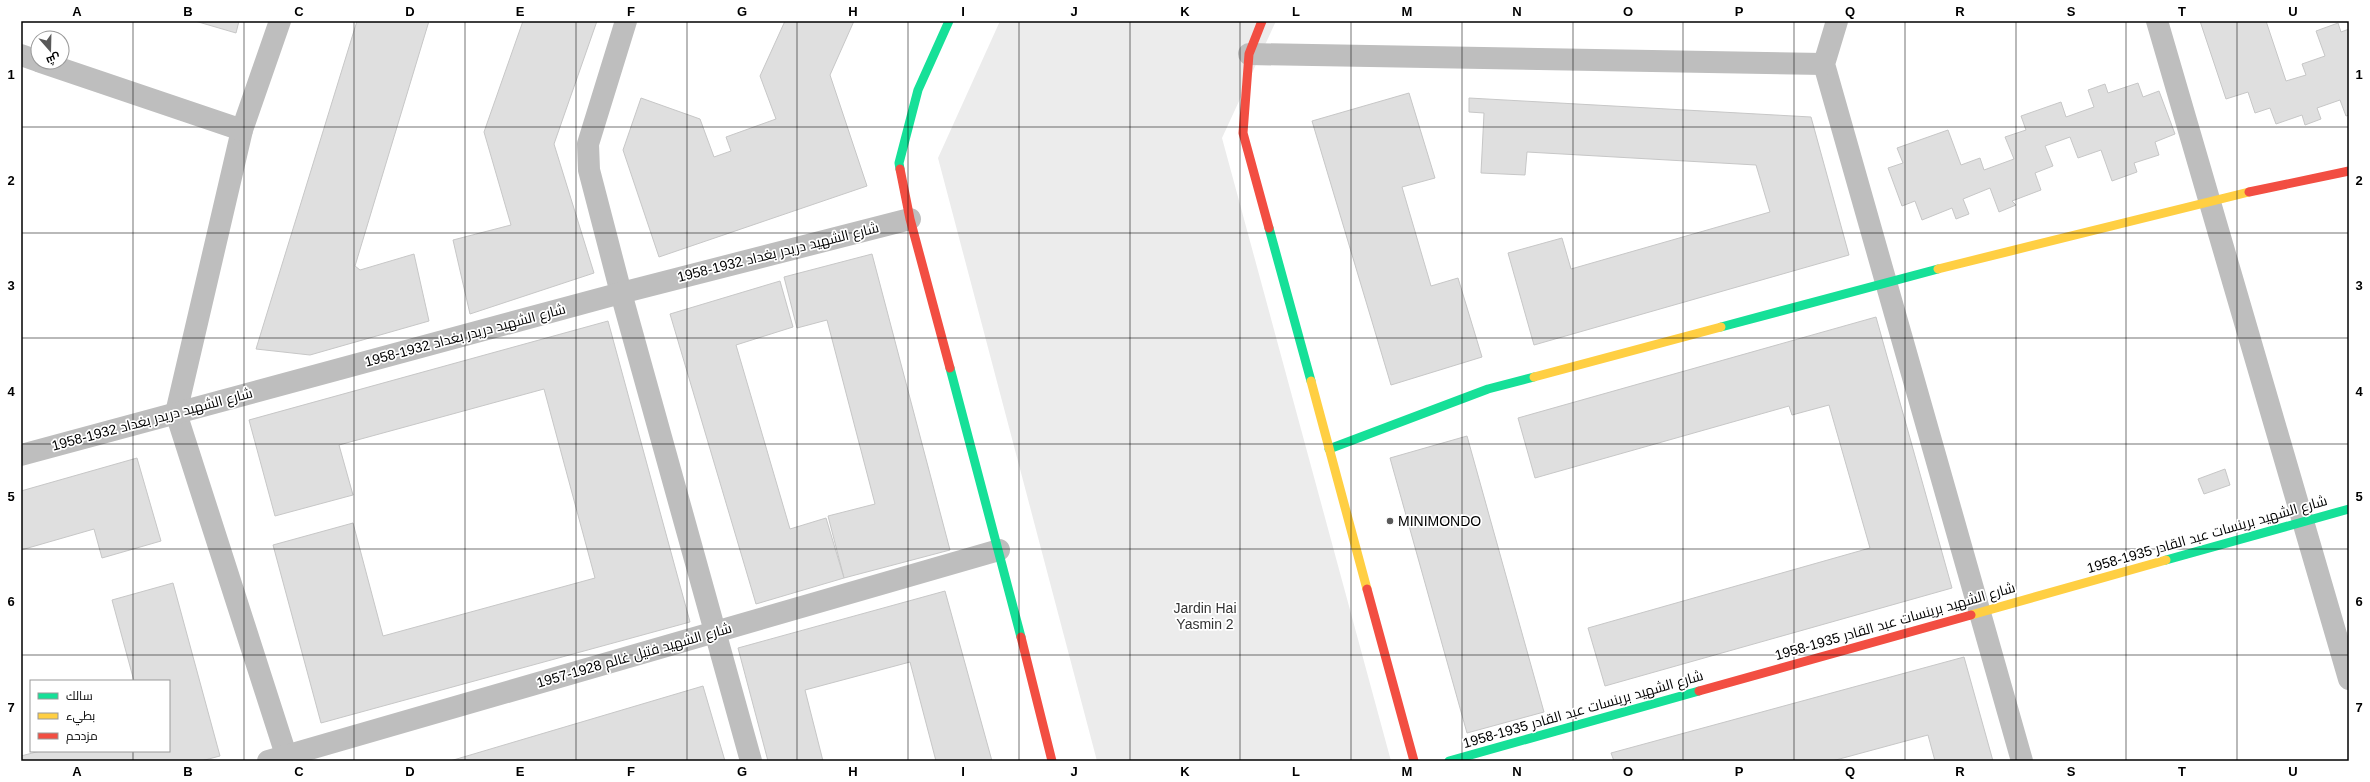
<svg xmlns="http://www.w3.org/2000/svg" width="2370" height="782" viewBox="0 0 2370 782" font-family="Arial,Cairo,sans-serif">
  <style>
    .green { fill: #ececec }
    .building { fill: #dfdfdf; stroke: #c7c7c7 }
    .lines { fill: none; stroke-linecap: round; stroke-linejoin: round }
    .street { stroke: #bebebe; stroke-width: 22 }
    .fast { stroke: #16e098; stroke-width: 9 }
    .slow { stroke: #ffcf43; stroke-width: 9 }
    .jam { stroke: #f24e42; stroke-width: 9 }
    .grid { fill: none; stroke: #000; stroke-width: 1; stroke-opacity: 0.55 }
    .poi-dot { fill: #595959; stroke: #fff; stroke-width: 1.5 }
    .labels { text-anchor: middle; stroke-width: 3.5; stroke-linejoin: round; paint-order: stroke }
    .street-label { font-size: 14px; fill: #000; stroke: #fff }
    .poi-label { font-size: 14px; fill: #000; stroke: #fff; text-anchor: start }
    .park-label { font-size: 14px; fill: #333; stroke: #fff }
    .neatline { fill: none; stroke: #000; stroke-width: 1.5 }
    .grid-label { font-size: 13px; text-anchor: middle; font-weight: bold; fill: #000 }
  </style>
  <rect width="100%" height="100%" fill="#fff"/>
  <path class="green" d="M1000,21H1276L1222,138L1391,761H1097L938,158Z"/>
  <g class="building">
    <path d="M195,21H239L236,33Z"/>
    <path d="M357,21H429L355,266L360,270L414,254L429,321L310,355L256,349Z"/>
    <path d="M523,21H597L554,144L594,273L470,314L453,240L511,225L484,132Z"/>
    <path d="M785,21H854L830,75L867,186L659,257L623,150L641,98L700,119L714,157L731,151L726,137L776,119L760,76Z"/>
    <path d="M2200,21H2266L2286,81L2306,75L2302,64L2325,56L2316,31L2338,23L2341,32L2349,29V115L2346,116L2340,100L2317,108L2321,119L2305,125L2302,115L2276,124L2270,108L2255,113L2248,92L2226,99Z"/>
    <path d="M2138,83L2143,97L2159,91L2175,134L2155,142L2159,155L2134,163L2137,172L2112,181L2101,150L2078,158L2070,137L2045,146L2053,166L2035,173L2041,190L2012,201L2016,205L1999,212L1990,188L1963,199L1969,214L1956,219L1952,208L1922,220L1915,201L1902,206L1888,168L1903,163L1897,148L1948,130L1961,165L1980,158L1984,170L2014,159L2005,137L2026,130L2021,116L2061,102L2066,117L2094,107L2088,90L2105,84L2108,93Z"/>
    <path d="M1409,93L1435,178L1402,187L1431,286L1458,278L1482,357L1391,385L1312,121Z"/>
    <path d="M1469,98L1811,117L1849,255L1534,345L1508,253L1562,238L1571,269L1770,212L1756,165L1527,152L1525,175L1481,173L1484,113L1469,112Z"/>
    <path d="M872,254L950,550L844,578L828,516L875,504L827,320L797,328L784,277Z"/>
    <path d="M780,281L793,327L736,345L790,529L826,518L844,578L756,604L670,314Z"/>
    <path d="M1876,317L1952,588L1605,686L1588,628L1870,548L1829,405L1792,415L1789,406L1535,478L1518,418Z"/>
    <path d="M608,321L690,622L321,723L273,545L353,523L383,636L595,578L544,389L339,445L353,495L275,516L249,420Z"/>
    <path d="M1467,436L1544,712L1467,733L1390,458Z"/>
    <path d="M137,458L161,541L102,558L94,529L21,550V491Z"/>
    <path d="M2225,469L2230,485L2204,494L2198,479Z"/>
    <path d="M173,583L220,756L201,761H21V756L40,751H169V681H134L112,600Z"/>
    <path d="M945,591L992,761H936L910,662L805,690L823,761H768L738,648Z"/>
    <path d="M1964,657L1993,761H1935L1928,735L1832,761H1614L1611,753Z"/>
    <path d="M703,686L725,761H450Z"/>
  </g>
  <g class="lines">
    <g class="street">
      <path d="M280,21L242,130L176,413L288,761"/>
      <path d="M626,21L588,144L589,170L621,293L751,761"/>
      <path d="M1837,21L1824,64L2022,761"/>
      <path d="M2157,21L2349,679"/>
      <path d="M1249,54L1824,64"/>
      <path d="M21,55L38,61"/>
      <path d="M41,62L242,130"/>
      <path d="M21,455L621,293L910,219"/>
      <path d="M268,761L999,550"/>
    </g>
    <g class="fast">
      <path d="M900,169L899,163L918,90L949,21"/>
      <path d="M1269,228L1311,381"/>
      <path d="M1721,327L1938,269"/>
      <path d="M950,368L1021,637"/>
      <path d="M1329,449L1488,389L1534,377"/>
      <path d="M2166,560L2349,509"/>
      <path d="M1449,761L1699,691"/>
    </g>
    <g class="slow">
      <path d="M1938,269L2249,192"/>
      <path d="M1534,377L1721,327"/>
      <path d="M1311,381L1367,589"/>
      <path d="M1971,615L2166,560"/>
    </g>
    <g class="jam">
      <path d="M1262,21L1249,54L1243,133L1269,228"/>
      <path d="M900,169L910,219L950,368"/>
      <path d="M2249,192L2349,171"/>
      <path d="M1367,589L1414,761"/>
      <path d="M1021,637L1052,761"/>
      <path d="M1699,691L1971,615"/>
    </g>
  </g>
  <path class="grid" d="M133,21V681M244,21V761M354,21V761M465,21V761M576,21V761M687,21V761M797,21V761M908,21V761M1019,21V761M1130,21V761M1240,21V761M1351,21V761M1462,21V761M1573,21V761M1683,21V761M1794,21V761M1905,21V761M2016,21V761M2126,21V761M2237,21V761M21,127H2349M21,233H2349M21,338H2349M21,444H2349M21,549H2349M21,655H2349M133,751V761"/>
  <circle class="poi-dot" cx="1390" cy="521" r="4"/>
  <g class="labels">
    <g class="street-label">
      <text transform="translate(778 252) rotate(-14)" y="5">شارع الشهيد دريدر بغداد 1932-1958</text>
      <text transform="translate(465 335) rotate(-15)" y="5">شارع الشهيد دريدر بغداد 1932-1958</text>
      <text transform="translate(152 419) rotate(-15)" y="5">شارع الشهيد دريدر بغداد 1932-1958</text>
      <text transform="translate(2207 534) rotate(-16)" y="5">شارع الشهيد برينسات عبد القادر 1935-1958</text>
      <text transform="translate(1895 621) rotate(-16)" y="5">شارع الشهيد برينسات عبد القادر 1935-1958</text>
      <text transform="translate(634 655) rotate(-16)" y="5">شارع الشهيد فتيل غالم 1928-1957</text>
      <text transform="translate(1583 709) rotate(-16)" y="5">شارع الشهيد برينسات عبد القادر 1935-1958</text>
    </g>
    <g class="poi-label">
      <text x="1398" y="526">MINIMONDO</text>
    </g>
    <g class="park-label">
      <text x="1205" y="613">Jardin Hai<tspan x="1205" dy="16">Yasmin 2</tspan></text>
    </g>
  </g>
  <rect width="2370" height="782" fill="none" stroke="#ffffff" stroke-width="44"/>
  <rect x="30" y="680" width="140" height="72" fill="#ffffff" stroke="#999999"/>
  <rect x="38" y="693" width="20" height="6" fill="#16e098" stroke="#999999"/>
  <text x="66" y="700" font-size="12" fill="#000000">سالك</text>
  <rect x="38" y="713" width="20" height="6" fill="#ffcf43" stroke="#999999"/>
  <text x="66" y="720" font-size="12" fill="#000000">بطيء</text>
  <rect x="38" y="733" width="20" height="6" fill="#f24e42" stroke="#999999"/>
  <text x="66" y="740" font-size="12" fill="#000000">مزدحم</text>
  <g transform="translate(50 50) rotate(160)"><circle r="19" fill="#ffffff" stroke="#999999"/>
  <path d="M0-3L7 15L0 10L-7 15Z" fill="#595959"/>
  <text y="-6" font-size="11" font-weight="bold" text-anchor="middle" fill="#000000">ش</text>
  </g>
  <rect x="22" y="22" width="2326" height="738" class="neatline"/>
  <g class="grid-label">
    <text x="77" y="16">A</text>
    <text x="188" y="16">B</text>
    <text x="299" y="16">C</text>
    <text x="410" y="16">D</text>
    <text x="520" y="16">E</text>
    <text x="631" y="16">F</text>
    <text x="742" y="16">G</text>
    <text x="853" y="16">H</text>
    <text x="963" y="16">I</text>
    <text x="1074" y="16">J</text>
    <text x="1185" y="16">K</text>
    <text x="1296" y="16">L</text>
    <text x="1407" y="16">M</text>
    <text x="1517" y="16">N</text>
    <text x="1628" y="16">O</text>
    <text x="1739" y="16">P</text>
    <text x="1850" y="16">Q</text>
    <text x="1960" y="16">R</text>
    <text x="2071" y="16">S</text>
    <text x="2182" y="16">T</text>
    <text x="2293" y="16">U</text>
    <text x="11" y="79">1</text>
    <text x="2359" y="79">1</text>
    <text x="11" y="185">2</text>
    <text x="2359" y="185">2</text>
    <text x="11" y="290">3</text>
    <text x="2359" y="290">3</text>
    <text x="11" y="396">4</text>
    <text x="2359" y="396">4</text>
    <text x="11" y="501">5</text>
    <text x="2359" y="501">5</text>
    <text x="11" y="606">6</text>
    <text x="2359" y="606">6</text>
    <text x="11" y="712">7</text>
    <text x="2359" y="712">7</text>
    <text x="77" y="776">A</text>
    <text x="188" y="776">B</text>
    <text x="299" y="776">C</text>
    <text x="410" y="776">D</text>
    <text x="520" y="776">E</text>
    <text x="631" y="776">F</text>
    <text x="742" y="776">G</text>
    <text x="853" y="776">H</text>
    <text x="963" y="776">I</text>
    <text x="1074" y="776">J</text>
    <text x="1185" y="776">K</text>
    <text x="1296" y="776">L</text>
    <text x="1407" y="776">M</text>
    <text x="1517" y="776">N</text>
    <text x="1628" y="776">O</text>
    <text x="1739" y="776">P</text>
    <text x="1850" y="776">Q</text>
    <text x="1960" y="776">R</text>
    <text x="2071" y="776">S</text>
    <text x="2182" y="776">T</text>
    <text x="2293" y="776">U</text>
  </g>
</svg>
